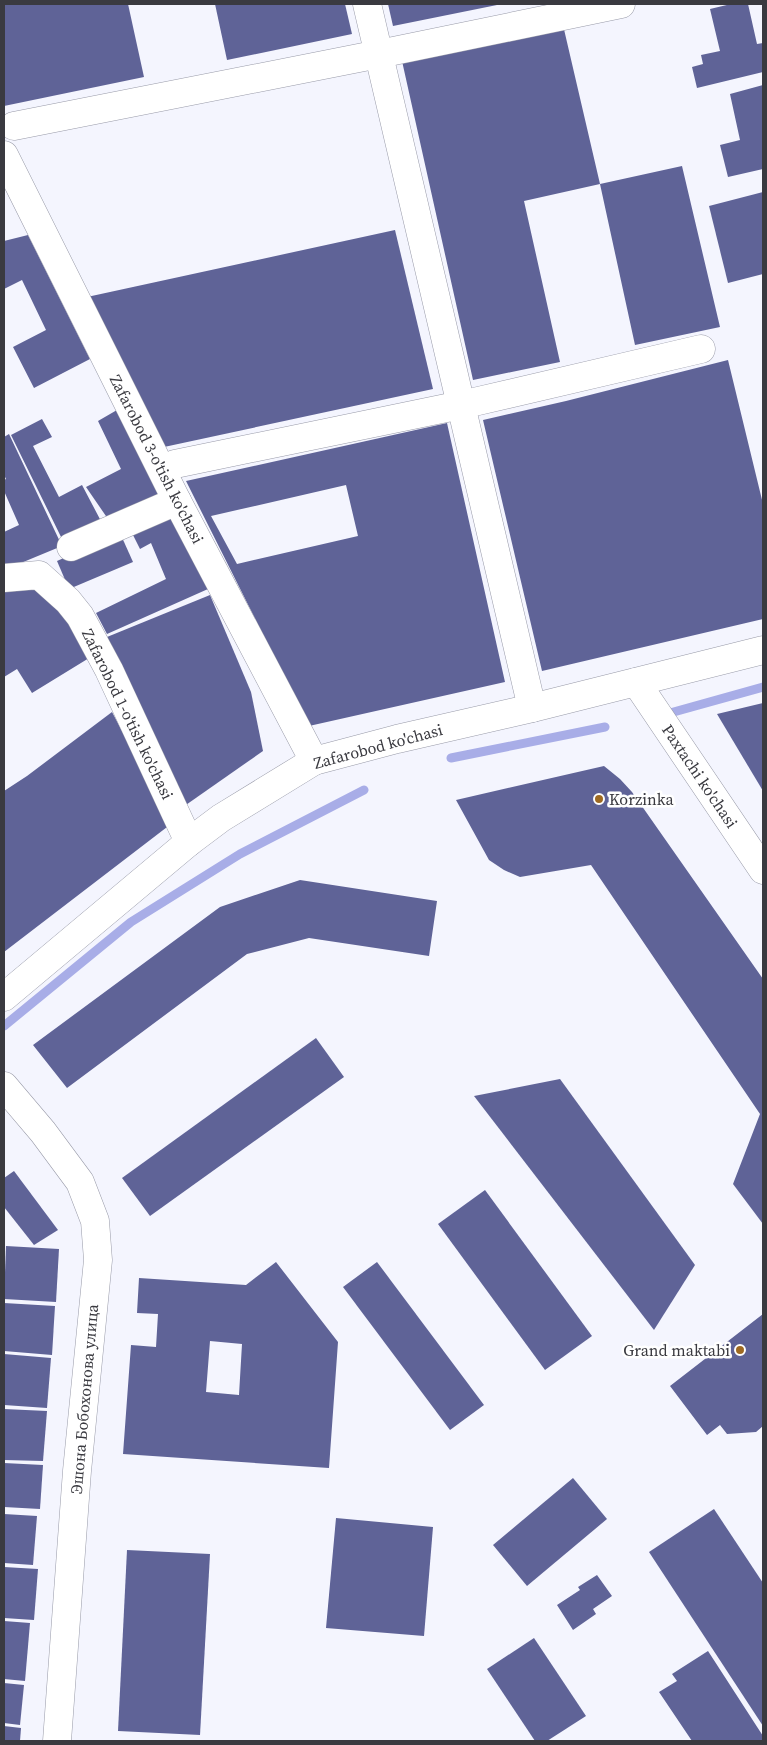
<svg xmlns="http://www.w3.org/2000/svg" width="767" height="1745" viewBox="0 0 767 1745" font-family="'Source Serif 4',serif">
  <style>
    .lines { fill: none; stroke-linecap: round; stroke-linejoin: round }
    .stream { stroke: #a8ade7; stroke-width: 9 }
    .building { fill: #5f6397; fill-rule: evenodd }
    .street-casing { stroke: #989aa8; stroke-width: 29 }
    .secondary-casing { stroke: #989aa8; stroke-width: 29 }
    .street { stroke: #fff; stroke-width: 28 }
    .secondary { stroke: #fff; stroke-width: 28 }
    .poi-dot { fill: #9e6a22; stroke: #fff; stroke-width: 2 }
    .labels { text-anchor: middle; stroke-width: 5; stroke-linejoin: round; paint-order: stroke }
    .street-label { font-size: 16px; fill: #3a3a40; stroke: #fff }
    .poi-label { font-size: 16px; fill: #3a3a40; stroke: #fff; text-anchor: start }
  </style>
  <rect width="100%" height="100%" fill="#f4f5fe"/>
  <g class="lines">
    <g class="stream">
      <path d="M670,713L763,687"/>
      <path d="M451,758L605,727"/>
      <path d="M4,1026L131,922L240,854L364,790"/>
    </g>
  </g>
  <g class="building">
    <path d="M4,4H128L144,77L4,106Z"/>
    <path d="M215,4H345L352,34L227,60Z"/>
    <path d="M388,4H497V5L393,26Z"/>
    <path d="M731,4H748L757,44L763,43V72L697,88L692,67L703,64L701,55L720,51L710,9Z"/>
    <path d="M563,25L600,184L682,166L720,327L635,345L600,184L524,201L560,362L473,380L402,61Z"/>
    <path d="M763,85V169L728,177L720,145L740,140L730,94Z"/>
    <path d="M763,192V274L728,283L709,206Z"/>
    <path d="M395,230L433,389L164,447L87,297Z"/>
    <path d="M28,235L90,359L34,388L13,347L46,330L22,280L4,289V241Z"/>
    <path d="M728,360L763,504V619L542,671L483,420L566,401Z"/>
    <path d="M117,410L160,495L108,519L86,487L121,469L98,421Z"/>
    <path d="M42,419L52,437L33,446L59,497L82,485L102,523L63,541L11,435Z"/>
    <path d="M447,423L505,682L309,726L186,481ZM346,485L358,536L237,564L211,516Z"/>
    <path d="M9,434L62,546L4,570V532L19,525L4,491V480L6,479L4,475V437Z"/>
    <path d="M170,515L208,589L107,634L96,613L166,579L151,543L140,549L130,529Z"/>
    <path d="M120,533L133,562L69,589L57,561Z"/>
    <path d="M4,585H26L47,594L94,655L32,693L17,669L4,677Z"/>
    <path d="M210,595L251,692L263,751L183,807L107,637Z"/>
    <path d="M763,703V791L717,714Z"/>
    <path d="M112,712L171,824L4,952V791L27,776Z"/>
    <path d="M604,766L620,779L632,792L763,979V1224L733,1184L760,1114L591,865L520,877L504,870L489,860L456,800Z"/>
    <path d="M300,880L437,901L429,956L309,938L247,954L67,1088L33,1045L220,907Z"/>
    <path d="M316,1038L344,1077L150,1216L122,1178Z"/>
    <path d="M560,1079L695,1265L654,1330L474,1096Z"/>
    <path d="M14,1171L58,1230L34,1245L4,1207V1178Z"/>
    <path d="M485,1190L592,1336L545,1370L438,1224Z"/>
    <path d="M6,1246L59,1249L56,1302L4,1299Z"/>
    <path d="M276,1262L338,1342L329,1468L123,1454L131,1345L156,1347L158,1314L137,1313L139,1278L246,1285ZM210,1341L242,1344L239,1395L206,1392Z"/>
    <path d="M377,1262L484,1405L450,1430L343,1287Z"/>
    <path d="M4,1303L55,1306L52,1355L4,1351Z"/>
    <path d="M763,1314V1426L756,1432L727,1434L720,1425L707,1435L670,1386Z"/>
    <path d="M4,1354L51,1358L47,1408L4,1405Z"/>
    <path d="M4,1409L47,1411L43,1461L4,1460Z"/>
    <path d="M4,1463L43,1465L40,1509L4,1507Z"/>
    <path d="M573,1478L607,1519L527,1586L493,1545Z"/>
    <path d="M714,1509L763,1583V1726L649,1552Z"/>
    <path d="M4,1514L37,1516L33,1565L4,1563Z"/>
    <path d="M336,1518L433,1527L424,1636L326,1628Z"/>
    <path d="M127,1550L210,1554L200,1735L118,1731Z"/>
    <path d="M4,1567L38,1569L34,1620L4,1618Z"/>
    <path d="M597,1575L612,1596L593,1609L596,1614L573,1630L557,1605L580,1590L578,1587Z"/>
    <path d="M4,1621L30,1623L25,1681L4,1679Z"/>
    <path d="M534,1638L586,1716L547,1741H535L487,1669Z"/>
    <path d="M708,1651L763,1736V1741H692L659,1692L677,1681L672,1674Z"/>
    <path d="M4,1683L24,1685L20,1725L4,1723Z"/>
    <path d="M4,1726L21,1728L20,1741H4Z"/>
  </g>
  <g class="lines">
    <g class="street-casing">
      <g id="street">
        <path d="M367,4L532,708"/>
        <path d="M14,126L379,54L621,4"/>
        <path d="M4,155L177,501L314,761"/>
        <path d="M175,464L461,405L701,349"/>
        <path d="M71,547L177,501"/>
        <path d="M4,578L39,575L68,601L80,616L109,670L189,842"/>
        <path d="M4,1086L43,1132L80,1182L95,1221L98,1260L77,1471L57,1741"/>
      </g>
    </g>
    <g class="secondary-casing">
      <g id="secondary">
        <path d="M636,682L763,870"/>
        <path d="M4,997L189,842L221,818L314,761L397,739L532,708L763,650"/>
      </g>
    </g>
    <use href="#street" class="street"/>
    <use href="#secondary" class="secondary"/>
  </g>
  <g class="poi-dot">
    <circle cx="599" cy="799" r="5"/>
    <circle cx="740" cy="1350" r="5"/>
  </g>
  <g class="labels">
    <g class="street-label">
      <text transform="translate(157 459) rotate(63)" y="6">Zafarobod 3-o'tish ko'chasi</text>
      <text transform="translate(128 714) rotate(64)" y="6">Zafarobod 1-o'tish ko'chasi</text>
      <text transform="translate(378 746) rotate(-15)" y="6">Zafarobod ko'chasi</text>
      <text transform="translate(700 776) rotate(56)" y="6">Paxtachi ko'chasi</text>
      <text transform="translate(84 1399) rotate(-85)" y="6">Эшона Бобохонова улица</text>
    </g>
    <g class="poi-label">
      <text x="609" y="805">Korzinka</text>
      <text x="730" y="1356" text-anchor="end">Grand maktabi</text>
    </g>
  </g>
  <rect width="767" height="1745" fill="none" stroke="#3a3a40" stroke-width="10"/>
</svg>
